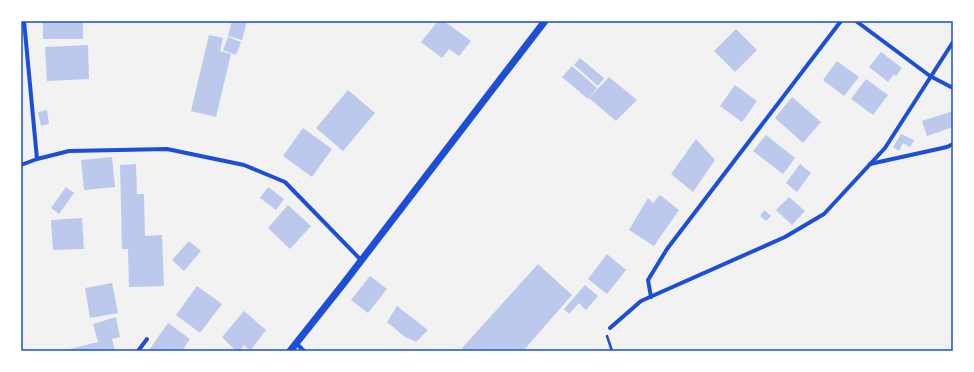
<svg xmlns="http://www.w3.org/2000/svg" width="974" height="372" viewBox="0 0 974 372" font-family="Signika,sans-serif">
  <style>
    .building { fill: #bdc9ec }
    .lines { fill: none; stroke-linecap: round; stroke-linejoin: round }
    .path { stroke: #1d4ed8; stroke-width: 2.5 }
    .minor { stroke: #1d4ed8; stroke-width: 4 }
    .tertiary { stroke: #1d4ed8; stroke-width: 7 }
    .neatline { fill: none; stroke: #1d4ed8; stroke-width: 1.5 }
  </style>
  <rect width="100%" height="100%" fill="#f2f2f2"/>
  <g class="building">
    <rect x="43" y="21" width="40" height="18"/>
    <path d="M232,21H247L242,40L228,36Z"/>
    <path d="M438,21H444L471,41L459,56L449,49L442,58L421,42Z"/>
    <path d="M736,29L757,50L735,72L714,51Z"/>
    <path d="M209,35L223,38L220,51L231,54L216,117L191,111Z"/>
    <path d="M228,37L241,42L236,55L223,50Z"/>
    <path d="M88,45L89,79L47,81L45,47Z"/>
    <path d="M881,52L902,68L896,76L894,74L888,82L869,67Z"/>
    <path d="M580,58L604,78L598,86L574,65Z"/>
    <path d="M837,61L859,77L844,96L823,80Z"/>
    <path d="M572,66L597,88L588,99L562,77Z"/>
    <path d="M609,77L637,100L616,121L589,98Z"/>
    <path d="M866,79L888,95L873,115L851,99Z"/>
    <path d="M735,85L757,101L742,122L720,106Z"/>
    <path d="M348,90L375,113L343,151L316,128Z"/>
    <path d="M792,97L821,122L803,143L775,118Z"/>
    <path d="M47,110L49,124L41,126L38,112Z"/>
    <path d="M953,111V127L927,136L922,121Z"/>
    <path d="M303,128L332,149L312,177L283,156Z"/>
    <path d="M901,134L914,140L910,147L903,143L899,151L893,147Z"/>
    <path d="M766,135L795,158L783,174L753,151Z"/>
    <path d="M696,139L715,160L693,192L671,174Z"/>
    <path d="M112,157L115,187L84,190L81,160Z"/>
    <path d="M136,164L137,194H144L145,236L162,235L164,286L129,287L128,249H122L120,165Z"/>
    <path d="M800,164L811,173L797,192L786,183Z"/>
    <path d="M66,187L74,193L59,214L51,208Z"/>
    <path d="M268,187L284,199L276,210L260,198Z"/>
    <path d="M660,195L679,210L654,246L629,230L648,198L653,203Z"/>
    <path d="M789,197L805,211L792,225L776,210Z"/>
    <path d="M288,205L311,226L290,249L268,228Z"/>
    <path d="M764,210L771,216L766,221L760,216Z"/>
    <path d="M82,218L84,249L53,250L51,220Z"/>
    <path d="M189,241L201,251L184,271L172,260Z"/>
    <path d="M607,254L626,270L607,294L588,279Z"/>
    <path d="M538,264L572,295L523,351H466L462,348Z"/>
    <path d="M370,276L387,289L368,313L351,300Z"/>
    <path d="M112,283L118,313L90,318L85,288Z"/>
    <path d="M585,285L598,296L586,310L579,303L569,314L564,309Z"/>
    <path d="M197,286L222,304L200,333L176,315Z"/>
    <path d="M397,306L428,330L416,342L405,337L387,322Z"/>
    <path d="M244,311L266,330L250,351L244,345L239,351H236L222,337Z"/>
    <path d="M116,317L120,337L112,339L115,351H62L98,342L93,324Z"/>
    <path d="M168,323L190,339L182,351H151L149,350Z"/>
  </g>
  <g class="lines">
    <path class="path" d="M607,336L612,351"/>
    <g class="minor">
      <path d="M24,21L37,159"/>
      <path d="M856,21L930,76L953,88"/>
      <path d="M870,164L947,147L953,144"/>
      <path d="M21,165L37,159L69,151L167,149L244,165L285,182L361,260"/>
      <path d="M651,297L648,280L667,249L841,21"/>
      <path d="M610,328L641,301L785,237L824,214L885,148L953,42"/>
      <path d="M296,343L304,351"/>
      <path d="M138,351L147,339"/>
    </g>
    <path class="tertiary" d="M290,351L344,283L545,21"/>
  </g>
  <rect width="974" height="372" fill="none" stroke="#ffffff" stroke-width="44"/>
  <rect x="22" y="22" width="930" height="328" class="neatline"/>
</svg>
